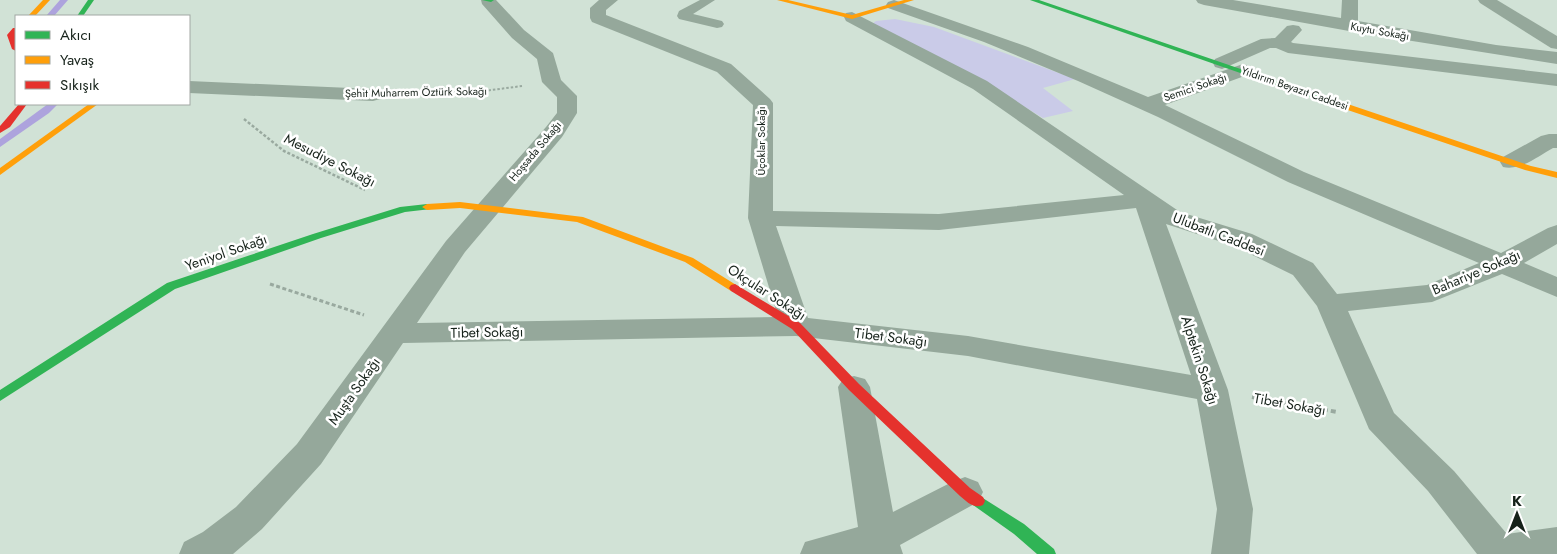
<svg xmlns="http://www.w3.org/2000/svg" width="1557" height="554" viewBox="0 0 1557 554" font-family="Jost,sans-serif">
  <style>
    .green { fill: #cacbe8 }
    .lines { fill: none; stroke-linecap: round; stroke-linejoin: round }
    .stream { fill: #ada3dd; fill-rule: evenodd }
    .path-far3 { stroke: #99a99f; stroke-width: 2; stroke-dasharray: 2.5 2; stroke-linecap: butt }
    .path-far2 { stroke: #99a99f; stroke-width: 2.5; stroke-dasharray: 3 2; stroke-linecap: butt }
    .path-far1 { stroke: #99a99f; stroke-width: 3; stroke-dasharray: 4 2.5; stroke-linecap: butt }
    .path { stroke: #99a99f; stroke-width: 4; stroke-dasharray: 5 3; stroke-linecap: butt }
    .lane { fill: #95a89b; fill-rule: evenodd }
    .street { fill: #95a89b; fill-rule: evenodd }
    .fast { fill: #30b455; fill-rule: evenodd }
    .slow { fill: #ff9f0a; fill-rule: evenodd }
    .jam { fill: #e5322d; fill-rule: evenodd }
    .labels { text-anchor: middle; stroke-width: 5; stroke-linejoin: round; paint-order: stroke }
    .far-street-label { font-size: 11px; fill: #16221a; stroke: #fff }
    .street-label { font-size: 14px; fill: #16221a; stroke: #fff }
  </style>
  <rect width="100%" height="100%" fill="#d1e2d6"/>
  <path class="green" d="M895,19L934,27L1075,79L1043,88L1073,111L1043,118L1000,92L872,24L876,21Z"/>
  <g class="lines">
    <g class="stream">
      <path d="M60,0H68L54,16H46Z"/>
      <path d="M48,104H58L49,113L0,147V139Z"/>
    </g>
    <path class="path-far3" d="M403,94L484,91L522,86"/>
    <path class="path-far2" d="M244,119L284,151L365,190"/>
    <path class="path-far1" d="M270,284L364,315"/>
    <path class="path" d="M1252,397L1337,412"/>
    <path class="lane" d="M700,0H715L693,14L722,21L724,24L722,27L717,28L679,19L677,16L679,11Z"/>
    <g class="street">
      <path d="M481,0H496L524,30L553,53L561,80L577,96V113L562,137L465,252L417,323L778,317L748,218L753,105L717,72L592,22L590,18V8L599,0H618L606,10V15L731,64L770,99L773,103V211L939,214L1124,195L973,89L846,21L844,17L846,13L852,12L987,81L1180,212L1252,234L1313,263L1337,294L1427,285L1479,263L1288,182L1158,117L1078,81L984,42L888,8L886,5L888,2L894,0L1028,47L1148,97L1243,64L1250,66L1253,70L1250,74L1165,105L1304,172L1501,253L1548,228L1557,225V244L1524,263L1557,277V297L1502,274L1432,302L1348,311L1394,413L1454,471L1507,534L1557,527V554H1477L1428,491L1369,429L1317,306L1293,275L1234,246L1166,224L1228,390L1253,509L1249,554H1211L1217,509L1197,399L968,356L796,336L403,343L321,464L262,529L233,554H179L184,542L203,532L236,507L297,444L446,241L546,127L557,113V97L542,82L537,59L512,38L482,4ZM1136,208L1191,375L968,336L808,318L776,226L939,230Z"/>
      <path d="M1196,0H1233L1341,18L1342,0H1358V21L1496,45L1557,52V64L1349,31L1204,5L1198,3Z"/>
      <path d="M1478,0H1497L1557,36V49L1551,48L1480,3Z"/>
      <path d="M1293,25L1299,26L1302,30L1291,42L1293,43L1557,74V86L1288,53L1276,48H1270L1222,69L1215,67L1213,63L1215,59L1261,39L1275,38L1287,26Z"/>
      <path d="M189,81L373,89L380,91L383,95L380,99L373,101L189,93Z"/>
      <path d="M1549,134H1557V148H1553C1538,156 1521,171 1503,167L1500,162L1503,157L1541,136Z"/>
      <path d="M854,376L865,379L870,387L893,512L952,482L965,477L978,482L983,492L978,502L900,545L903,554H800L805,542L858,527L838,387L843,379Z"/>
    </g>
    <g class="fast">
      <path d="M88,0H94L83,16H77Z"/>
      <path d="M482,0H494L491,2Z"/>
      <path d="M1030,0H1039L1328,99L1324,101H1321Z"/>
      <path d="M427,204L432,207L431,209L405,212L321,238L175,289L0,401V390L167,283L313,234L400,207Z"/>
      <path d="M978,495L1024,524L1054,549L1056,554H1037L1014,534L973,505L971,501L973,497Z"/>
    </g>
    <g class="slow">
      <path d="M43,0H50L35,16H28Z"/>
      <path d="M777,0H788L852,15L904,0H914L852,19Z"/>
      <path d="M1321,97H1327L1531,166L1557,172V178L1525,170L1321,101Z"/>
      <path d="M89,104H98L0,175V168Z"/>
      <path d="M460,202L583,217L693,258L741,288L735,292L731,291L685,262L577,222L460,208L427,210L422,207L427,204Z"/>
    </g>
    <g class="jam">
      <path d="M13,28H16L15,35L16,51L12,49L7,35Z"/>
      <path d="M19,104H27L10,127L0,133V126Z"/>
      <path d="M735,284L800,323L859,384L970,488L983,497L985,501L983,505C974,509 967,502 960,496L849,390L792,329L731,291L729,288L731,285Z"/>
    </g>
  </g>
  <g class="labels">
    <g class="far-street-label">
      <text transform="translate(1380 31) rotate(10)" y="4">Kuytu Sokağı</text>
      <text transform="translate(1195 87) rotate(-19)" y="4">Semici Sokağı</text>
      <text transform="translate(1295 88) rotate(19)" y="4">Yıldırım Beyazıt Caddesi</text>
      <text transform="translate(416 92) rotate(-1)" y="4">Şehit Muharrem Öztürk Sokağı</text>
      <text transform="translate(761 141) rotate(-90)" y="4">Üçoklar Sokağı</text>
      <text transform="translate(535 151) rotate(-50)" y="4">Hoşsada Sokağı</text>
    </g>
    <g class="street-label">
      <text transform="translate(330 160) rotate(27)" y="5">Mesudiye Sokağı</text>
      <text transform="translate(1219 234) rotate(21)" y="5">Ulubatlı Caddesi</text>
      <text transform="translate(226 252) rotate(-19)" y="5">Yeniyol Sokağı</text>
      <text transform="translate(1476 272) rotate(-23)" y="5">Bahariye Sokağı</text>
      <text transform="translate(767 292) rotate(33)" y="5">Okçular Sokağı</text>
      <text transform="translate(487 332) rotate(-1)" y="5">Tibet Sokağı</text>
      <text transform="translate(891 337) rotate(7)" y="5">Tibet Sokağı</text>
      <text transform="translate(1200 360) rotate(72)" y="5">Alptekin Sokağı</text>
      <text transform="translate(354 391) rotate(-55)" y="5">Muşta Sokağı</text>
      <text transform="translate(1290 404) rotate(10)" y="5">Tibet Sokağı</text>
    </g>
  </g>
  <rect x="15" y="15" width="175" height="90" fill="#ffffff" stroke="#a2a7a3"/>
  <rect x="25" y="31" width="25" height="8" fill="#30b455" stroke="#a2a7a3"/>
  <text x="60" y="40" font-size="15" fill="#16221a">Akıcı</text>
  <rect x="25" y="56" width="25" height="8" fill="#ff9f0a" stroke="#a2a7a3"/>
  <text x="60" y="65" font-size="15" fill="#16221a">Yavaş</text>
  <rect x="25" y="81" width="25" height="8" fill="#e5322d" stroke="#a2a7a3"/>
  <text x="60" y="90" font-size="15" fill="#16221a">Sıkışık</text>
  <g transform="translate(1517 514)" stroke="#ffffff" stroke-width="4" paint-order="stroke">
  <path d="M0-4L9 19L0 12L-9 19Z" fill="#16221a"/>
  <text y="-8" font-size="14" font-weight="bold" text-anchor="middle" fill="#16221a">K</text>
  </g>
</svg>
